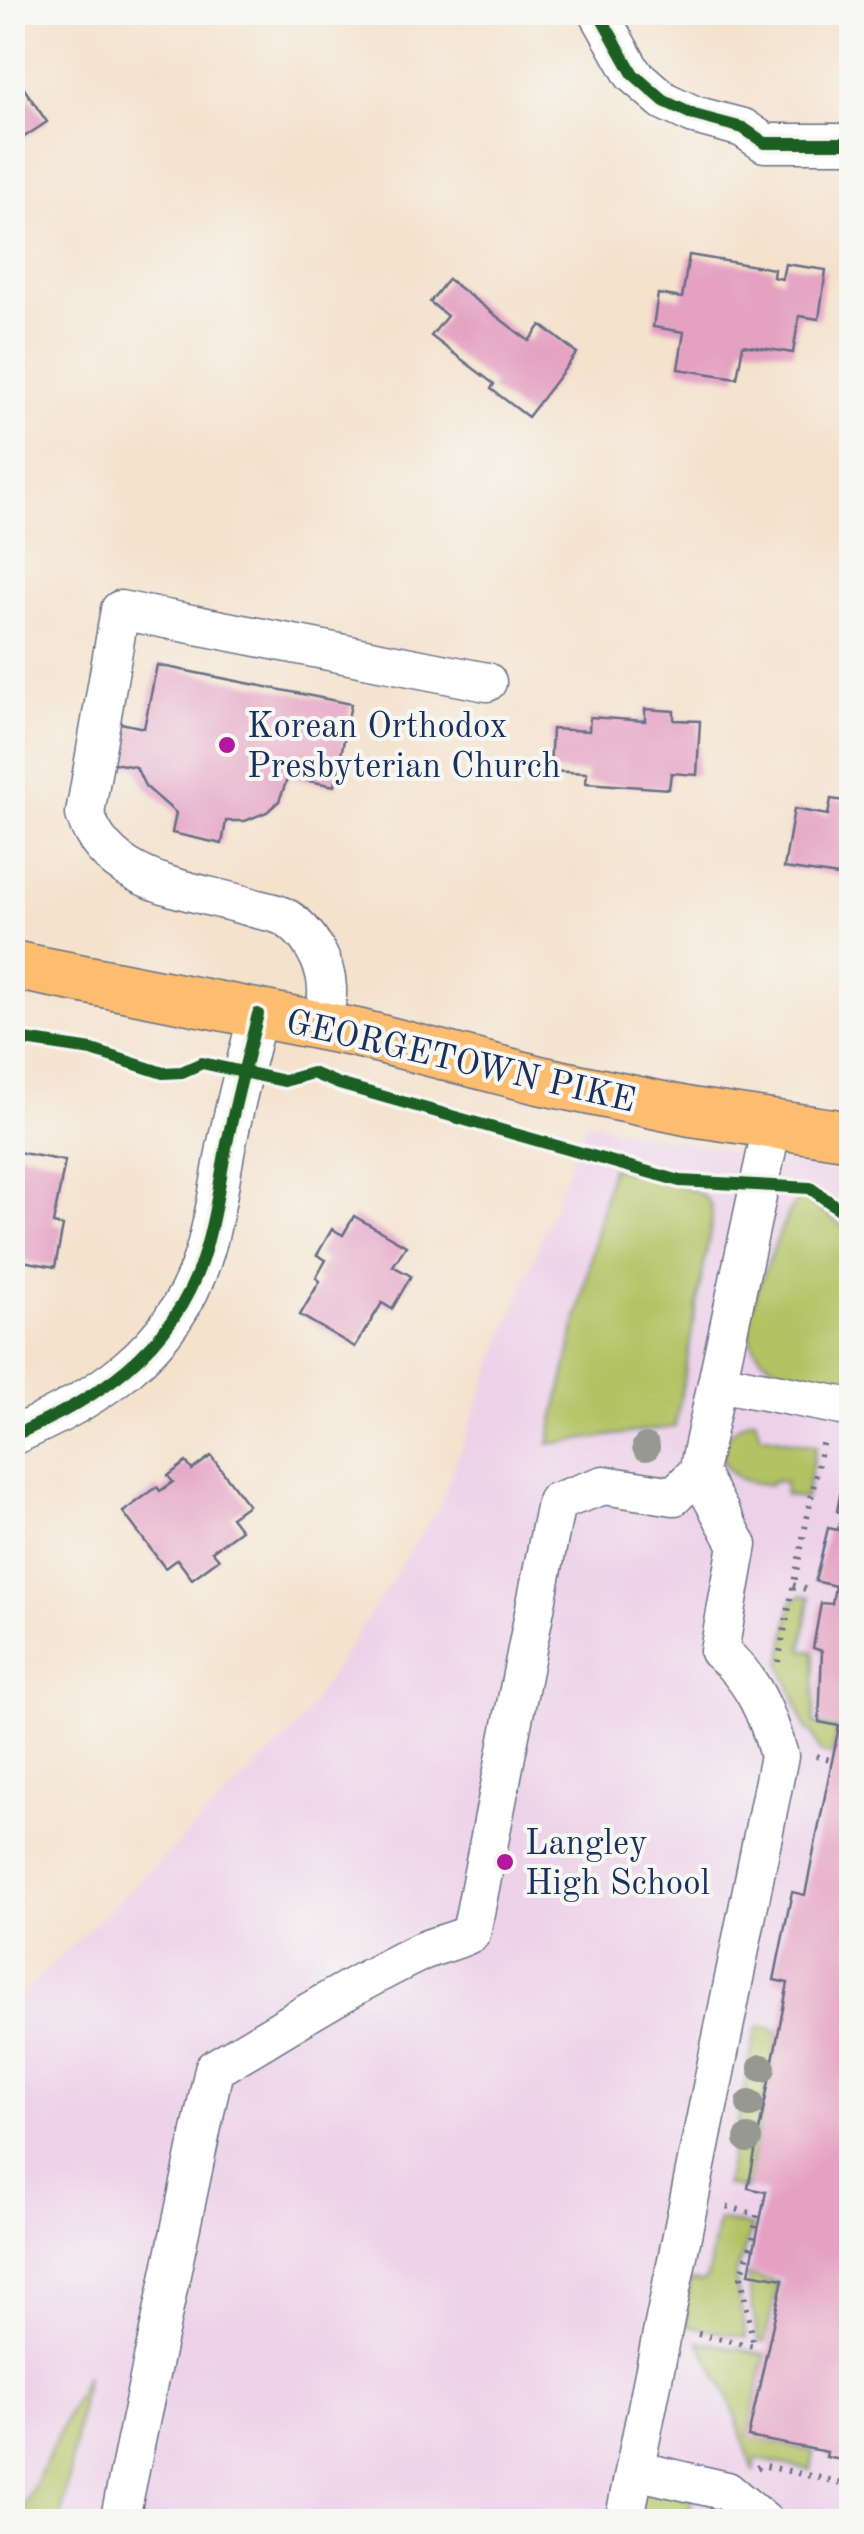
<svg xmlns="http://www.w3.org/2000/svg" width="864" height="2534" viewBox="0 0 864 2534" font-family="'Old Standard TT',serif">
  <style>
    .built { fill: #edd1e9 }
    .green { fill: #b3c264; stroke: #677861; stroke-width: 2.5 }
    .building { fill: #e4a1c2 }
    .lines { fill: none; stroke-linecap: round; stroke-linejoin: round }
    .minor-casing { stroke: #676e85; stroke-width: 41 }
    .major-casing { stroke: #676e85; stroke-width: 51 }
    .path { stroke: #676e85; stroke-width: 6; stroke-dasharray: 2.5 8; stroke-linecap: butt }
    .minor { stroke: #fff; stroke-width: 38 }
    .major { stroke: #fcbd6f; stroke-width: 48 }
    .cycleway-casing { stroke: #f6f6f2; stroke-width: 19 }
    .cycleway { stroke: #1b5e20; stroke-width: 12 }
    .tree { fill: #969891 }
    .poi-dot { fill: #b5179e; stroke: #f6f6f2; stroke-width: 4 }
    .labels { text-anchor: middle; stroke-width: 8; stroke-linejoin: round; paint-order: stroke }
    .poi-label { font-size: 35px; fill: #1b2f5e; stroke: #f6f6f2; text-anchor: start }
    .street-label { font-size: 35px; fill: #1b2f5e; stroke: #f6f6f2 }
  </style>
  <rect width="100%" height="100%" fill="#f6f6f2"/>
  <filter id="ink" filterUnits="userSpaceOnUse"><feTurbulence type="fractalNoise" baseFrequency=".01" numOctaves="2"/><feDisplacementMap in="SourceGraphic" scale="20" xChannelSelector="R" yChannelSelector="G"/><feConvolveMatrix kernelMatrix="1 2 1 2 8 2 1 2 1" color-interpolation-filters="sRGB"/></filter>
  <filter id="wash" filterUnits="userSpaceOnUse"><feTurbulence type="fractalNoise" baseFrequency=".0048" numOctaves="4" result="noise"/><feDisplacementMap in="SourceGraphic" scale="40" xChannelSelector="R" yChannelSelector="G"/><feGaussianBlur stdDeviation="2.25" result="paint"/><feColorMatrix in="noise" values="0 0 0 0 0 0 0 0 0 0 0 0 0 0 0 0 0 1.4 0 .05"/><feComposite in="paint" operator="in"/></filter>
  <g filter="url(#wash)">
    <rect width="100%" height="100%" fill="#f4e2cd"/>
    <path class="built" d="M586,1122L851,1176V2521H13L12,1994L21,1995L296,1729L439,1506Z"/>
    <g class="green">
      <path d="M611,1168C630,1173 700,1185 709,1202C713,1208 712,1218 711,1226L675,1427L549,1444Z"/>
      <path d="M801,1196L851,1232V1382C836,1383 820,1378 805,1375C728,1361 746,1314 770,1258C779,1236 785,1214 801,1196Z"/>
      <path d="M755,1419L760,1435L816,1446L805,1499L785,1495V1482L772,1481L770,1485C760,1483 748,1483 739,1478C708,1460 724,1426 755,1419Z"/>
      <path d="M802,1595L810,1597L802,1649L815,1652L814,1724L837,1729L832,1755L820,1752L812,1732L806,1729L781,1663L792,1602Z"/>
      <path d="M762,2026L778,2031L746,2189L725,2185L756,2030Z"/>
      <path d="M718,2220L753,2227L735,2276L746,2338L687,2325V2299L691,2280L702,2282L707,2278Z"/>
      <path d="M747,2275L778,2283L765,2342L758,2341Z"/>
      <path d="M699,2341L765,2354L748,2436L814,2452L811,2470L756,2459L754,2472L729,2397Z"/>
      <path d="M86,2375L61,2521H18Z"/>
      <path d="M641,2489L692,2498L687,2521L637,2522Z"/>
    </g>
    <g id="blocks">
      <g class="building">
        <path d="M12,71L47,122L12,145Z"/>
        <path d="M689,255L774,269L773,277L782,279L785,264L826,270L819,319L799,316L793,353L743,345L737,378L678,369L684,332L653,327L658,294L682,298Z"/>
        <path d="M448,279L529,341L541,325L577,353L528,417L491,389L494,384L431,336L447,316L430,302Z"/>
        <path d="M12,492L25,495L16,541H12Z"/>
        <path d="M157,665L351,704L335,786L288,777L279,801L267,812L245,821H226L222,844L172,833L176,813L145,786L136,767L108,762L116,722L144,728Z"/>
        <path d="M645,709L674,711V720L700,721L697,775L671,773L669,789L586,783L587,773L550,771L552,729L589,731L590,717L645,721Z"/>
        <path d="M831,799L852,802V878L784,868L794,809L828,815Z"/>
        <path d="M12,1151L65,1161L53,1224L63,1226L55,1267L12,1259Z"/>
        <path d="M354,1216L406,1246L393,1266L411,1276L392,1309L382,1303L355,1347L300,1315L320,1281L316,1278L326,1260L317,1255L332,1229L343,1235Z"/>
        <path d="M211,1456L248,1505L231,1517L241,1530L212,1551L219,1559L192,1579L177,1559L165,1568L123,1512L157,1487L160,1491L173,1482L168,1476L186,1462L192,1470Z"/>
        <path d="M846,1464L852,1466V2462L826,2457L827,2452L748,2437L783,2279L749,2273L766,2192L748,2188L788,1983L774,1980L792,1892L805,1895L839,1726L819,1722L822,1651L813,1648L821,1603L832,1604L835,1586L815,1581L828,1528L838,1530L842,1513L837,1511Z"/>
        <path d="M12,1622H17L22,1685L12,1686Z"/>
      </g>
    </g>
  </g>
  <g filter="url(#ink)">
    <use href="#blocks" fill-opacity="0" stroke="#676e85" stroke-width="2.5"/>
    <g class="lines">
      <g class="minor-casing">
        <g id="minor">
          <path d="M598,12L633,74L664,101L694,115L743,128L765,143H852"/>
          <path d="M322,1026C324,1014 328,1000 327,988C326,962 308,931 286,918C278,913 265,911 257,909C195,889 108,887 85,814L120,610L487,682"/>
          <path d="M718,1382L852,1408"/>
          <path d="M12,1436C96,1400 172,1351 202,1260C214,1224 219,1185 226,1148C235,1103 247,1058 258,1014"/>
          <path d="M635,2470L727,2491L764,2522"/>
          <path d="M119,2522L214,2069C282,2029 349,1986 420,1952C437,1944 455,1942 471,1933L556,1502L604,1485L674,1496L698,1472L772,1126"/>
          <path d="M624,2522L779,1756C768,1715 753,1678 719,1651L738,1545L698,1472"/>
        </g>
      </g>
      <g class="major-casing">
        <path id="major" d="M12,965L357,1033L539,1080L691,1112L852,1136"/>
      </g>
      <g class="path">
        <path d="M793,1585L812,1591"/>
        <path d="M778,1662L823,1439"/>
        <path d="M816,1756L830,1760"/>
        <path d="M698,2334L754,2346L741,2276L753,2239L757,2215L722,2205"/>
        <path d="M757,2468L761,2465L852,2485"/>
      </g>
      <use href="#minor" class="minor"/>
      <use href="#major" class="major"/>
      <g class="cycleway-casing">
        <g id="cycleway">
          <path d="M598,12L633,74L664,101L694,115L743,128L765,143H852"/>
          <path d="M12,1038L92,1050L163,1073L182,1072L202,1063L284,1081L312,1073L339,1084L680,1181L810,1188L852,1218"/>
          <path d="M12,1436C96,1400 172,1351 202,1260C214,1224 219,1185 226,1148C235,1103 247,1058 258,1014"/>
        </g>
      </g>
      <use href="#cycleway" class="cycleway"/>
    </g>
    <g class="tree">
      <circle cx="646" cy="1447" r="14"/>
      <circle cx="762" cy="2068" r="14"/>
      <circle cx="750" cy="2104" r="14"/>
      <circle cx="748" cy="2139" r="14"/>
    </g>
  </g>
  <g class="poi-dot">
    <circle cx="227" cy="745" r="10"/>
    <circle cx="505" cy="1862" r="10"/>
  </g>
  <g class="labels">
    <g class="poi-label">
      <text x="247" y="737">Korean Orthodox<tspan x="247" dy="40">Presbyterian Church</tspan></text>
      <text x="525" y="1854">Langley<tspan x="525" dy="40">High School</tspan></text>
    </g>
    <g class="street-label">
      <text transform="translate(461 1060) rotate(13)" y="12">GEORGETOWN PIKE</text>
    </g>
  </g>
  <rect width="864" height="2534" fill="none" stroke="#f6f6f2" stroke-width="50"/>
</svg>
